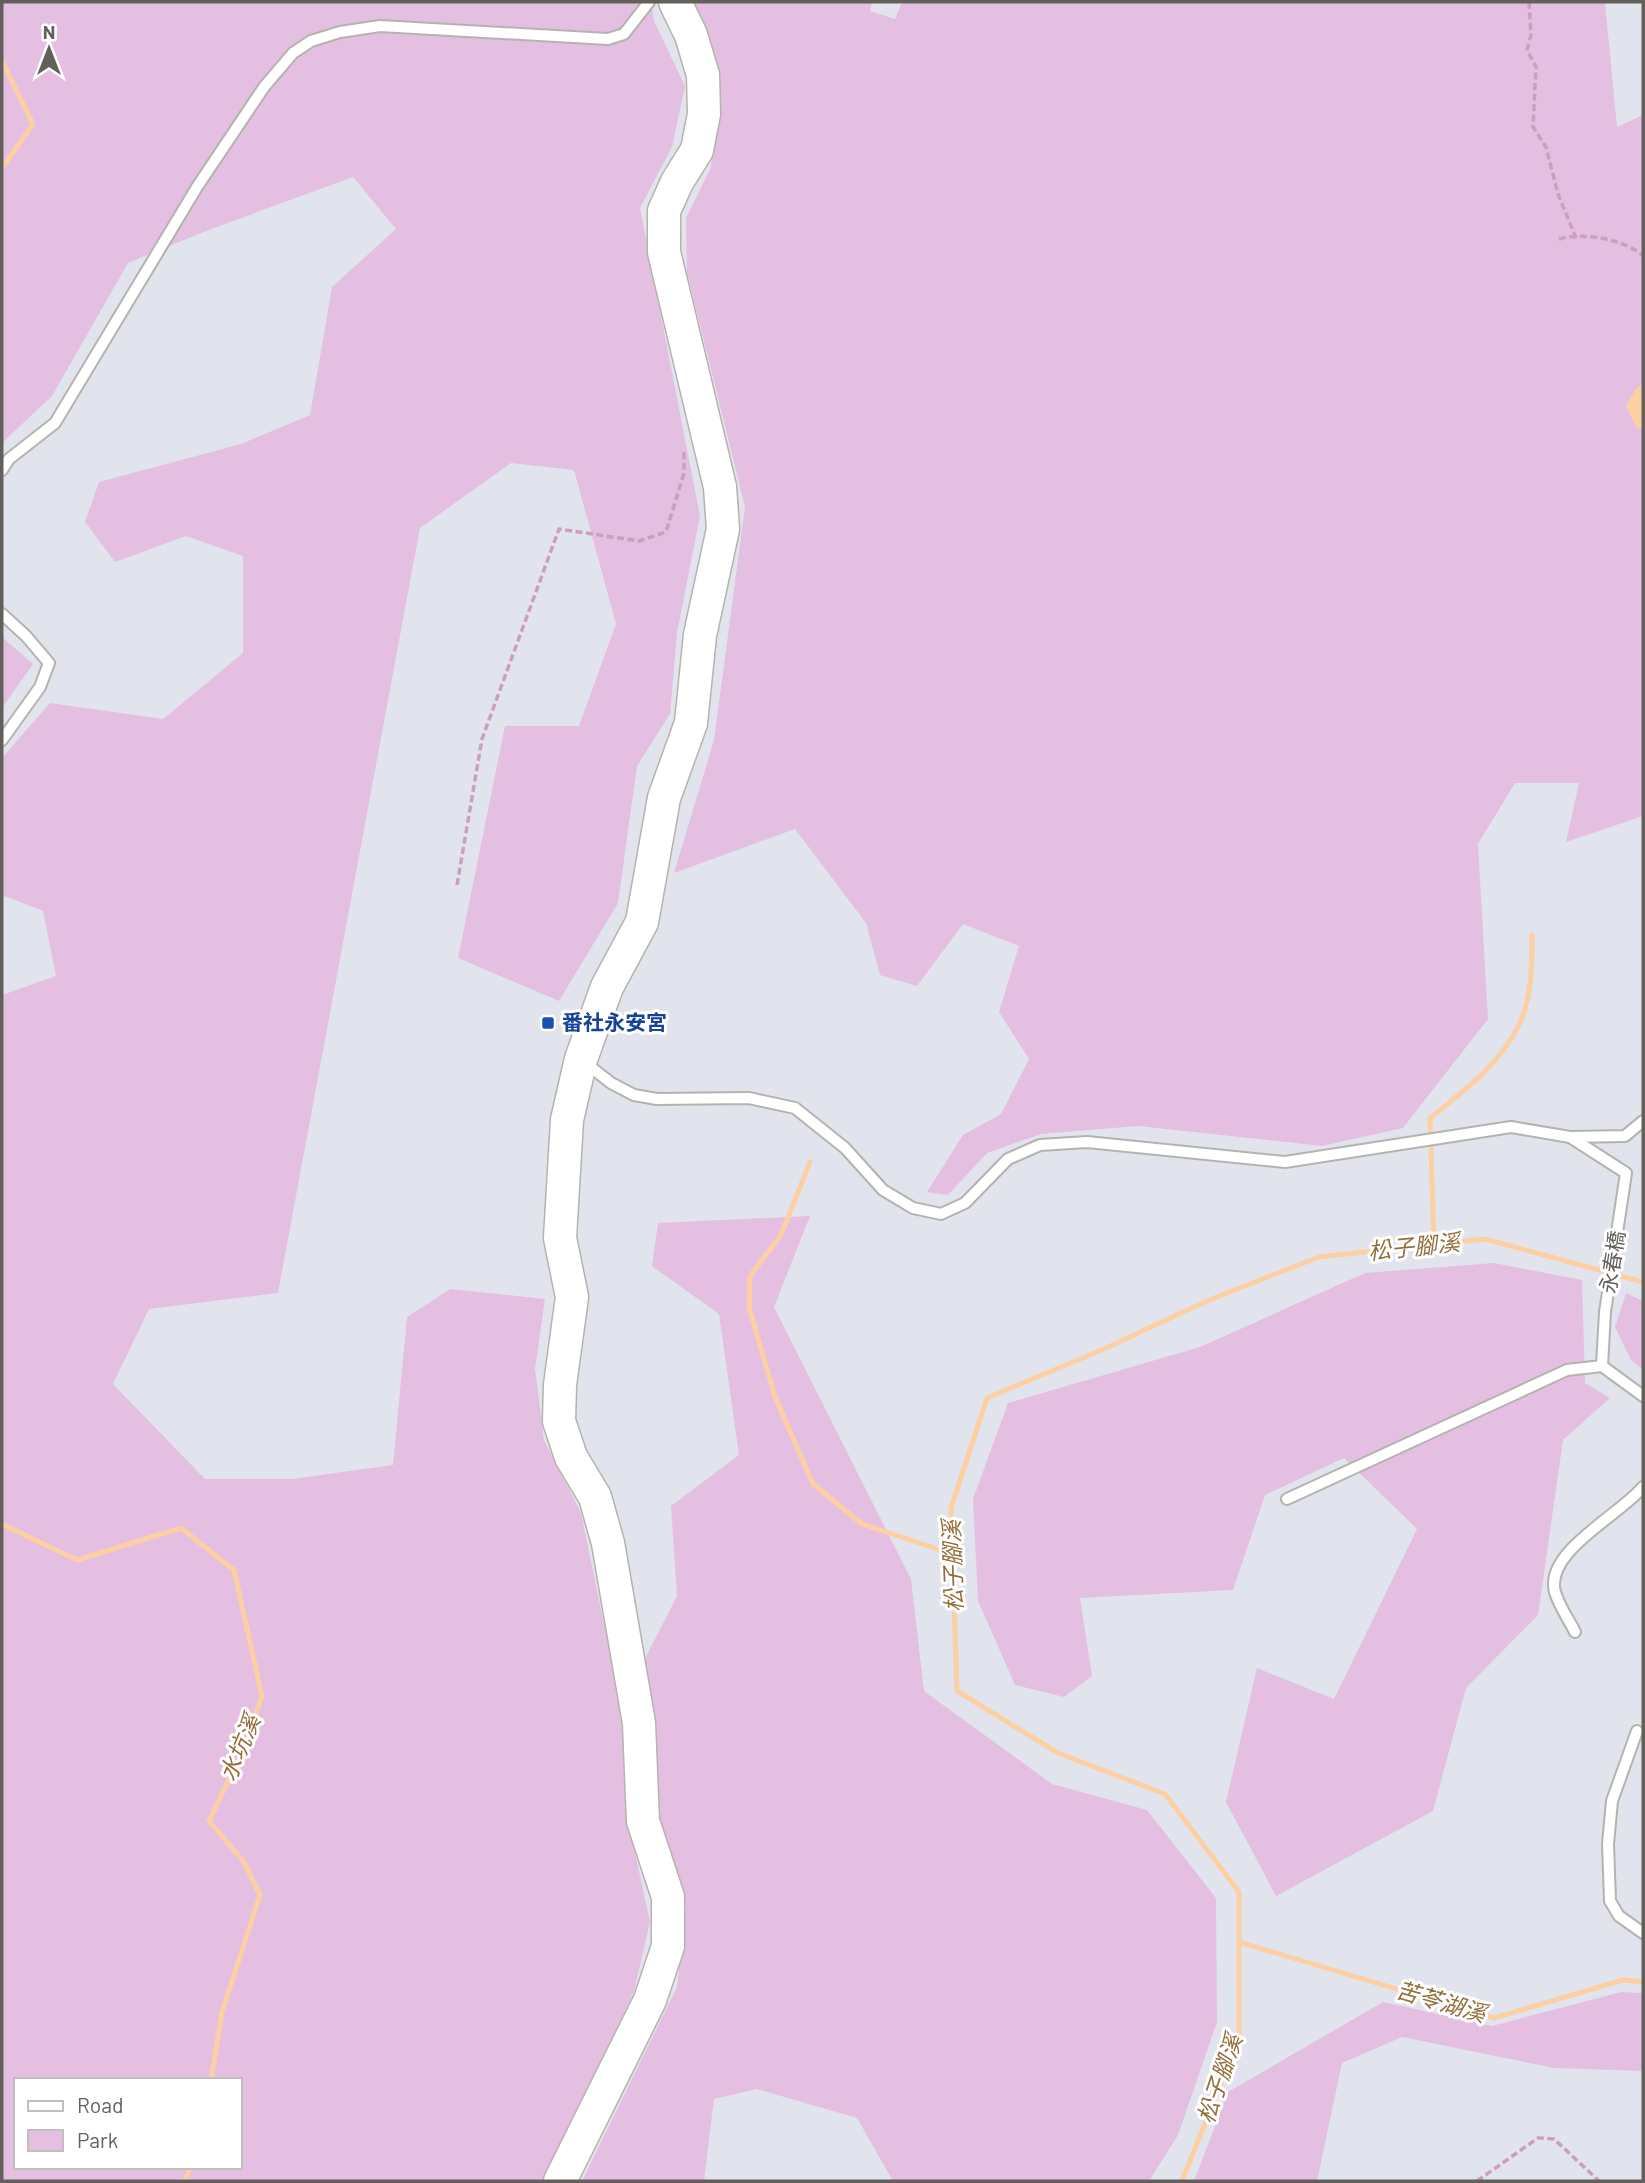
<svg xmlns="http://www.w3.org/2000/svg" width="1645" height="2183" viewBox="0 0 1645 2183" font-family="Barlow,'Noto Sans TC',sans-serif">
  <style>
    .green { fill: #e4bfe2; fill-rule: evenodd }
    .water { fill: #fdd0a3 }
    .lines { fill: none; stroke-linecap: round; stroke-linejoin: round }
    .stream { stroke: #fdd0a3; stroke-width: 5 }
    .lane-casing { stroke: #b5b3ae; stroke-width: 14 }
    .secondary-casing { stroke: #b6b3ad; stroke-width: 35 }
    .path { stroke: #cd9ebd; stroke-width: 3.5; stroke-dasharray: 7 3.5; stroke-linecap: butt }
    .lane { stroke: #fff; stroke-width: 10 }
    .secondary { stroke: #fff; stroke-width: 32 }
    .transit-dot { fill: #1a4fb4; stroke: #fff; stroke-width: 2.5 }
    .labels { text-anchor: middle; stroke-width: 6; stroke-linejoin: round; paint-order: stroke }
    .transit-label { font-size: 21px; font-weight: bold; fill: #164399; stroke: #fff; text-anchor: start }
    .street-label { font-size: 21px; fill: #63605b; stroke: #fff }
    .water-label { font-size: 23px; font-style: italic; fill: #946d39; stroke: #fff }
  </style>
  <rect width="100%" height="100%" fill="#e2e4ed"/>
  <g class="green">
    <path d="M2,2H651L654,21L685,86L672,147L640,208L700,516L677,633L670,714L637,766L618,903L559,1001L458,958L505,726H579L616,624L574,470L511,463L420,528L278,1293L149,1309L113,1384L205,1479H292L393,1465L407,1317L450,1289L545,1299L535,1369L544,1440L581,1513L620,1701L631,1834L650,1922L634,1991L547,2181H2V995L56,976L43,911L2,895V758L50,703L163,719L243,653V556L186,536L115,562L85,522L99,482L241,444L310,415L332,287L396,229L353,177L206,231L128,263L52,396L2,443ZM16,2080H240V2167H16Z"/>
    <path d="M687,2H872L870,11L895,19L902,2H1605L1617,127L1643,115V816L1566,842L1579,783H1515L1478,844L1488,1019L1403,1128L1322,1146L1138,1126L1041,1134L987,1153L948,1195L927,1192L963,1135L1001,1114L1029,1059L999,1012L1019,946L963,924L917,986L880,975L866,923L795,829L674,873L714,740L745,507L687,272L686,218L711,167L719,78Z"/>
    <path d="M2,637L33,664L2,708Z"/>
    <path d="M810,1216L774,1307L911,1579L924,1691L1052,1784L1147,1810L1216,1898L1217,2022L1178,2135L1149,2181H893L857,2118L757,2089L714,2099L704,2181H582L677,1987L686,1904L654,1808L640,1668L677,1596L671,1506L739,1455L719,1314L652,1266L658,1223Z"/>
    <path d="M1494,1263L1582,1280L1585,1383L1610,1398L1563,1440L1538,1615L1466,1688L1433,1811L1276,1896L1226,1802L1257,1668L1334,1699L1417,1529L1344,1458L1265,1495L1233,1590L1080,1598L1092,1676L1064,1697L1015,1685L978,1601L973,1499L1008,1403L1200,1347L1365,1273Z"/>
    <path d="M1626,1293L1643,1301V1370L1631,1360L1615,1327Z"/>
    <path d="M1621,1992L1643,1993V2071L1554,2068L1402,2037L1342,2063L1317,2181H1194L1228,2092L1383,2002L1492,2026Z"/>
  </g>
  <path class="water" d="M1643,383V430L1635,426L1626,405L1636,389Z"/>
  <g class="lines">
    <g class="stream">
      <path d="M2,61L33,124L2,168"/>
      <path d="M810,1162L781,1235L750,1276L749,1307L775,1397L813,1484L862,1524L952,1554"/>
      <path d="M1434,1245L1430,1118C1463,1092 1500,1064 1519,1025C1532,998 1532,964 1532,935"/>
      <path d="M2,1524L77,1560L181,1528L234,1570L262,1696L242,1752L209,1821L244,1862L260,1895L222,2012L211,2080"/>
      <path d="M1239,1942L1494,2018L1623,1980L1643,1982"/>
      <path d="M185,2181L190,2167"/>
      <path d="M1182,2181L1239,2038V1892L1165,1794L1058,1753L957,1691L951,1508L987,1398L1104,1349L1209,1300L1319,1257L1485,1239L1643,1282"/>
    </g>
    <g class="lane-casing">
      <g id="lane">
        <path d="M2,470L9,459L55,423L197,187L264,87L293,53L311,41L340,32L380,26L608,39L624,34L649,2"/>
        <path d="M2,614L26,636L49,663L40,687L2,740"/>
        <path d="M583,1061L611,1083L634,1095L657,1099L749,1098L795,1108L845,1148L883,1190L913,1208L941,1214L965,1203L1008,1159L1040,1145L1087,1142L1285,1162L1511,1127L1570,1137L1625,1136L1643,1121"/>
        <path d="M1570,1137L1626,1173L1605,1312L1602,1366"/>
        <path d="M1287,1499L1567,1370L1602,1366L1643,1396"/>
        <path d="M1575,1632C1569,1620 1559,1606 1555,1592C1544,1552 1620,1515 1643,1487"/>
        <path d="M1637,1731L1612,1801L1608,1844L1610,1901L1619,1916L1643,1933"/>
      </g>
    </g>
    <g class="secondary-casing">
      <path id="secondary" d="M560,2181L650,2000L668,1946V1897L643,1821L639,1723L608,1543L595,1497L571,1457L559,1421L560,1385L572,1297L560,1238L567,1120L581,1059L607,987L642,922L664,798L691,723L700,635L723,529L720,487L664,252V211L677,182L697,150L704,114L703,75L691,35L675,2"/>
    </g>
    <g class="path">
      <path d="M1529,2L1531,35L1527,50L1536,67L1533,127L1546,147L1558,194L1576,238"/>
      <path d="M1559,239C1583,232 1625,239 1643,256"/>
      <path d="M457,885L482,739L559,529L639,541L666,532L684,473V450"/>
      <path d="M1477,2181L1538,2138L1554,2139L1599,2181"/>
    </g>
    <use href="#lane" class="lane"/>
    <use href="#secondary" class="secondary"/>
  </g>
  <rect class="transit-dot" x="541" y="1016" width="14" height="14" rx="3.5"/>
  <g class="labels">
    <g class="transit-label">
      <text x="562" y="1030">番社永安宮</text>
    </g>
    <g class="street-label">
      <text transform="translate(1613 1262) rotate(-81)" y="7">永春橋</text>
    </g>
    <g class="water-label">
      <text transform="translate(1414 1247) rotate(-6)" y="8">松子腳溪</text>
      <text transform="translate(953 1566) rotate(-92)" y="8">松子腳溪</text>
      <text transform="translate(240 1748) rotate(-67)" y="8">水坑溪</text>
      <text transform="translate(1441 2002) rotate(16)" y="8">苦苓湖溪</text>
      <text transform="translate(1220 2079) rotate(-71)" y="8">松子腳溪</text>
    </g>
  </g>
  <rect width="1645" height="2183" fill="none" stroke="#63605b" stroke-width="7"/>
  <rect x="14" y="2078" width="228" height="91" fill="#ffffff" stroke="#c1bfbd" stroke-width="2"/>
  <rect x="28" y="2101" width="35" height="10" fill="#ffffff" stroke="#c1bfbd" stroke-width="2"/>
  <text x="77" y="2113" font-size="21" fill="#63605b">Road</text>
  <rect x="28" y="2130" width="35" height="21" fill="#e4bfe2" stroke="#c1bfbd" stroke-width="2"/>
  <text x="77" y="2148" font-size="21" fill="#63605b">Park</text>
  <g transform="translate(49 49)" stroke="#ffffff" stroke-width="5" paint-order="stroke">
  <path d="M0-5L12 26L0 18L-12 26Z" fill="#63605b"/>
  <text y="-10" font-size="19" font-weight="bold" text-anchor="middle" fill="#63605b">N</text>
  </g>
</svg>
